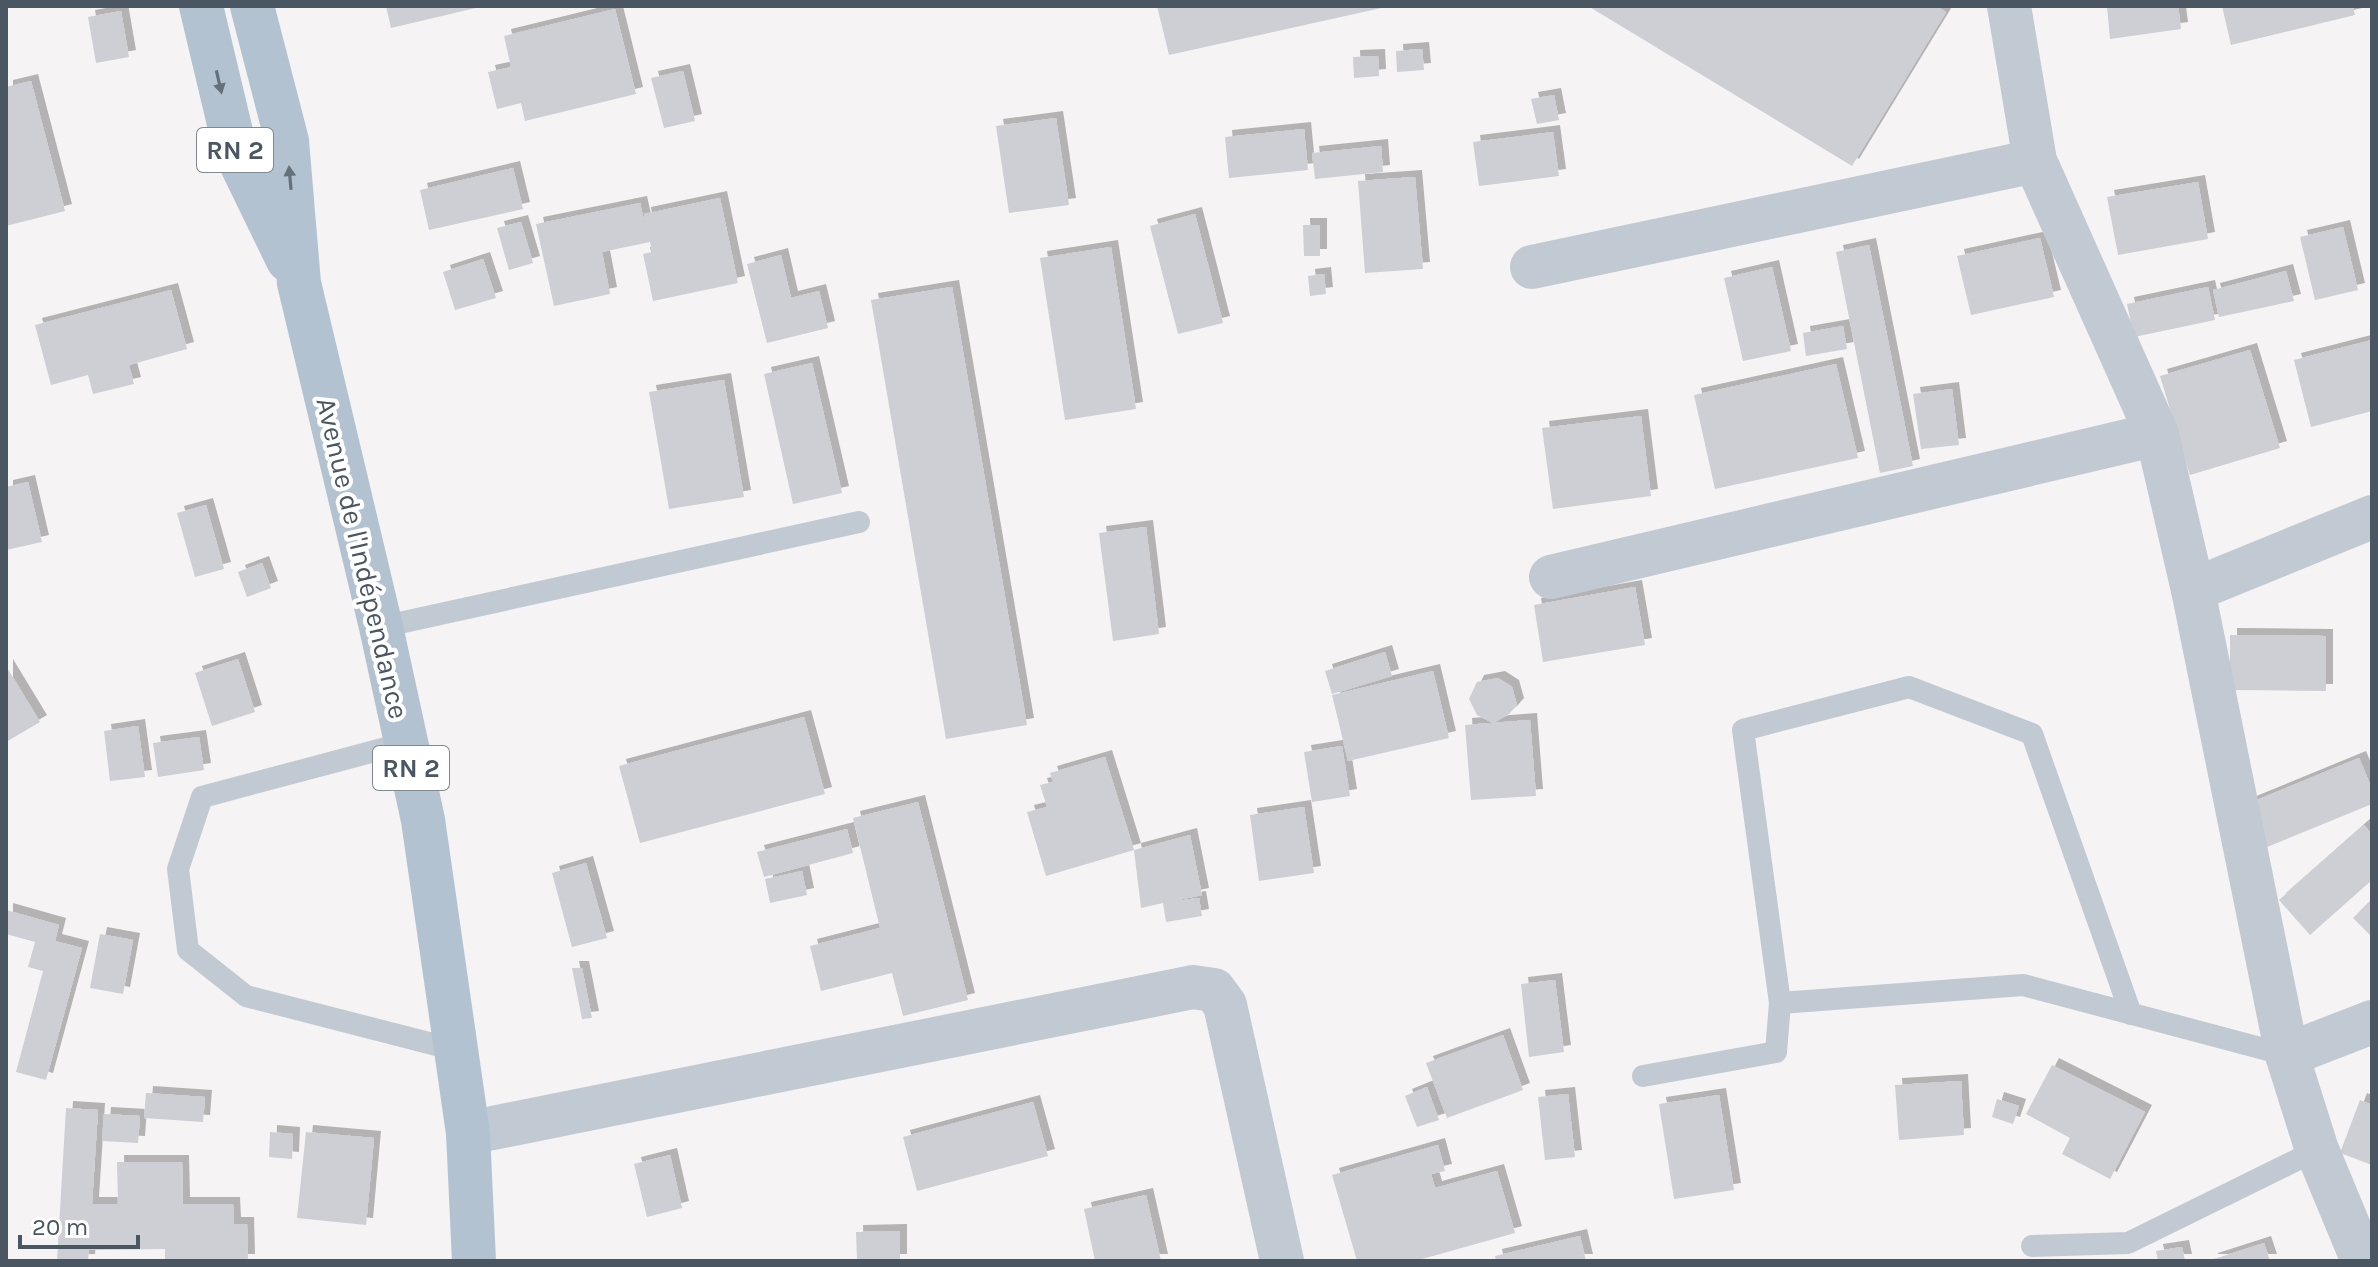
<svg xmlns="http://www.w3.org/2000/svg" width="2378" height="1267" viewBox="0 0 2378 1267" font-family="Karla,sans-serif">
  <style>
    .building { fill: #cdcfd5; filter: url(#shadow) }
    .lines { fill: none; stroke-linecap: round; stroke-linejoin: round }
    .service { stroke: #c1cad2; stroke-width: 22 }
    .minor { stroke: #c1cad2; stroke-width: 44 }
    .primary { stroke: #b3c2d1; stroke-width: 44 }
    .oneway { fill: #64717d }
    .labels { text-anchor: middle; stroke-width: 8; stroke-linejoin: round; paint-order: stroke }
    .shield { fill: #fff; stroke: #808990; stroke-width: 2 }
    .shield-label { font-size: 26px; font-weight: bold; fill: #4a5661 }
    .street-label { font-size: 28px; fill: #4a5661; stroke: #fff }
  </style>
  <defs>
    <filter id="shadow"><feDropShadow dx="7" dy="-7" stdDeviation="0" flood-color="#0004"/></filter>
  </defs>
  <rect width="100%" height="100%" fill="#f5f3f3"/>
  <g class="building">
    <path d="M386,6H480V7L391,28Z"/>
    <path d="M1157,6H1386V7L1169,55Z"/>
    <path d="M1588,6H1936L1946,12L1852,166Z"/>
    <path d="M2107,6H2178L2181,29L2110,39Z"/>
    <path d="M2222,6H2353L2355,15L2231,45Z"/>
    <path d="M615,9L636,94L525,121L521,103L497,109L488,72L511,67L504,36Z"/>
    <path d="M121,11L129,57L96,63L88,17Z"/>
    <path d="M1422,49L1424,70L1397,72L1396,51Z"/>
    <path d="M1378,56L1379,76L1354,78L1353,57Z"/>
    <path d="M683,71L695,121L664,128L651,78Z"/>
    <path d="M31,81L65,211L6,226V87Z"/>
    <path d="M1554,95L1559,120L1537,124L1531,99Z"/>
    <path d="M1056,118L1069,205L1009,213L996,126Z"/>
    <path d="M1304,129L1308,170L1229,178L1225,137Z"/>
    <path d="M1553,132L1559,176L1479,186L1473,142Z"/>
    <path d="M1381,146L1383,172L1315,179L1312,153Z"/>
    <path d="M513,168L523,209L429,230L420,190Z"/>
    <path d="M1415,177L1423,269L1365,273L1358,181Z"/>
    <path d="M2198,182L2208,239L2118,255L2107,197Z"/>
    <path d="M720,198L738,283L653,301L643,254L652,252L650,242L602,252L610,294L554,306L536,224L640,203L647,234L644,214Z"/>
    <path d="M1195,214L1223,323L1178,334L1150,226Z"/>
    <path d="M521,222L533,263L509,270L497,228Z"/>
    <path d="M1303,225H1320V256H1304Z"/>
    <path d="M2343,227L2358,290L2315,300L2300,237Z"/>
    <path d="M2040,238L2054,297L1971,315L1957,256Z"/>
    <path d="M1869,245L1913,466L1880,473L1836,252Z"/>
    <path d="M1111,247L1136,409L1065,420L1040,258Z"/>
    <path d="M781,255L791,298L819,291L828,328L767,343L747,264Z"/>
    <path d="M483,259L496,298L455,310L443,272Z"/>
    <path d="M1772,267L1791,351L1743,361L1724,278Z"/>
    <path d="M2286,271L2294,301L2219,317L2213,290Z"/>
    <path d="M1324,274L1326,294L1310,296L1308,276Z"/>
    <path d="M952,287L1027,725L946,739L871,300Z"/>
    <path d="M2208,287L2215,320L2134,337L2127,304Z"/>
    <path d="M171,290L187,349L129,365L134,384L93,394L88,375L51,385L35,325Z"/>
    <path d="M1843,326L1847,349L1806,356L1803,333Z"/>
    <path d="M2372,340V411L2311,427L2294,360Z"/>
    <path d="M2250,350L2280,448L2190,475L2160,376Z"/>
    <path d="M812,363L842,493L793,504L764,374Z"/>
    <path d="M1836,364L1858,458L1715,489L1694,395Z"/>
    <path d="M724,380L744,497L669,509L649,392Z"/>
    <path d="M1952,389L1959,445L1921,449L1913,394Z"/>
    <path d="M1641,416L1651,496L1553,509L1542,428Z"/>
    <path d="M28,482L42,542L6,550V487Z"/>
    <path d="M206,505L224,569L195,577L177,513Z"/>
    <path d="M1146,527L1159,634L1113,641L1099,533Z"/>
    <path d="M262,563L271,588L247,597L238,572Z"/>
    <path d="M1635,587L1645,645L1543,662L1534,605Z"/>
    <path d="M2230,635L2326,636V691L2230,690Z"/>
    <path d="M1385,652L1392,676L1332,694L1325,671Z"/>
    <path d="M238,659L255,712L212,726L195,673Z"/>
    <path d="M6,666L40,722L6,742Z"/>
    <path d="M1433,671L1449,738L1348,761L1332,695Z"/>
    <path d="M1498,678L1512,687L1517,705L1509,714L1493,723L1477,715L1469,699L1477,682Z"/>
    <path d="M804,717L825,794L640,843L619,766Z"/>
    <path d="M1530,720L1536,796L1471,800L1465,725Z"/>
    <path d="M138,726L145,777L110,781L104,731Z"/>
    <path d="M199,737L204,770L158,777L153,743Z"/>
    <path d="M1342,746L1350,796L1312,802L1304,752Z"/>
    <path d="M1105,757L1134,850L1046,876L1027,812L1047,807L1040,785L1053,782L1050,773Z"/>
    <path d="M2359,758L2372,789V804L2260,850L2242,806Z"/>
    <path d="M918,802L968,1000L903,1016L892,973L821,991L810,946L880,928L853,818Z"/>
    <path d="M1304,807L1314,873L1259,881L1250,815Z"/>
    <path d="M2364,825L2372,835V880L2310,935L2279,900Z"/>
    <path d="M847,829L853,853L764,877L757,852Z"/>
    <path d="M1190,835L1202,895L1169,902L1199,898L1202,916L1166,922L1163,903L1141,908L1134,850Z"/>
    <path d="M586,863L607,938L572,947L552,873Z"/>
    <path d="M802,871L807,895L770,903L765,879Z"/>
    <path d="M2372,899V933L2370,935L2353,918Z"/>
    <path d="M6,910L59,925L55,941L82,948L46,1080L16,1072L43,971L28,967L35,942L6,934Z"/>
    <path d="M100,934L133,940L123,994L90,988Z"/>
    <path d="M572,968H582L592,1018L582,1019Z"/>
    <path d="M1555,980L1564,1052L1529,1057L1521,984Z"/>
    <path d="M1503,1035L1523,1090L1447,1118L1426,1063Z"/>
    <path d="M2052,1065L2145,1112L2110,1179L2062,1154L2070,1138L2026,1114Z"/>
    <path d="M1961,1081L1964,1135L1899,1140L1895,1085Z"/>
    <path d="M1427,1087L1439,1120L1417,1127L1405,1096Z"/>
    <path d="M146,1093L205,1097L203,1122L144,1118Z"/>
    <path d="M1568,1094L1575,1157L1545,1160L1538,1097Z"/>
    <path d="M1719,1095L1734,1190L1674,1199L1659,1104Z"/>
    <path d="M1997,1099L2019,1106L2013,1124L1992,1117Z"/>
    <path d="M2360,1100L2372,1105V1165L2340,1153Z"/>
    <path d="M1033,1102L1048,1156L917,1191L903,1137Z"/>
    <path d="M66,1108L98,1110L92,1204H118L117,1162H182L183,1204H233L234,1224H247L248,1261H165V1249L89,1250L88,1261H57Z"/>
    <path d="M104,1114L140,1116L138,1143L102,1141Z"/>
    <path d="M270,1132L293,1134L292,1159L269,1157Z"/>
    <path d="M306,1132L374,1138L366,1225L297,1218Z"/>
    <path d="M1438,1145L1445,1171L1431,1174L1435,1188L1497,1171L1515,1233L1415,1261H1357L1332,1175Z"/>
    <path d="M670,1155L682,1208L647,1217L634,1164Z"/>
    <path d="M1146,1195L1161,1261H1095L1084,1209Z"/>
    <path d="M900,1231V1261H857L856,1232Z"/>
    <path d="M1580,1236L1586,1261H1496L1495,1256Z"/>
    <path d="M2264,1243L2270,1261H2211V1260Z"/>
    <path d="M2182,1247L2185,1261H2158L2156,1251Z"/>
  </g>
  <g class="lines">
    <g class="service">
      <path d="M381,627L859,522"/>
      <path d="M405,743L202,797L178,869L188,950L246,996L456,1050"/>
      <path d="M1780,1003L2023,985L2287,1055"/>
      <path d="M1643,1076L1776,1052L1780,1003L1743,730L1909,687L2032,734L2131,1014"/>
      <path d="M2032,1246L2128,1243L2317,1150"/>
    </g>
    <g class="minor">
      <path d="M2009,6L2035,161L2157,434L2193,590L2287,1055L2317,1150L2363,1261"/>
      <path d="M1532,267L2035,161"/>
      <path d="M1551,577L2157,434"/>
      <path d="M2193,590L2372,517"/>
      <path d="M2287,1055L2372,1022"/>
      <path d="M468,1133L1193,987L1214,990L1225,1005L1282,1261"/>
    </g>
    <g class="primary">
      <path d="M201,6L236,153L288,260"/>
      <path d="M252,6L287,141L299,283L381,627L423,820L468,1133L474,1261"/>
    </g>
  </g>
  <defs><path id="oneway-solid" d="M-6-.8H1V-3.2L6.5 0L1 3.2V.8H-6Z" transform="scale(2)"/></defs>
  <g class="oneway">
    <use href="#oneway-solid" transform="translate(219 82) rotate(77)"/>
    <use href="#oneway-solid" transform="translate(290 178) rotate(-95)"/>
  </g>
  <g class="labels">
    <g class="shield">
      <rect x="197" y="128" width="76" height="44" rx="6"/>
      <rect x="373" y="746" width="76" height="44" rx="6"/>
    </g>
    <g class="shield-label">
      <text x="235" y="159">RN 2</text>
      <text x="411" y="777">RN 2</text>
    </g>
    <g class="street-label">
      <text transform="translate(363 558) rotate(77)" y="10">Avenue de l'Indépendance</text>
    </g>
  </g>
  <rect width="2378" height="1267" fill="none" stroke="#4a5661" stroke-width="16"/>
  <path d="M20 1235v12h118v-12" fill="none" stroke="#4a5661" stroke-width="4"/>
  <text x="32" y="1235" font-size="24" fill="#4a5661" stroke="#ffffff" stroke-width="6" paint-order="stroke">20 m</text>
</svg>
